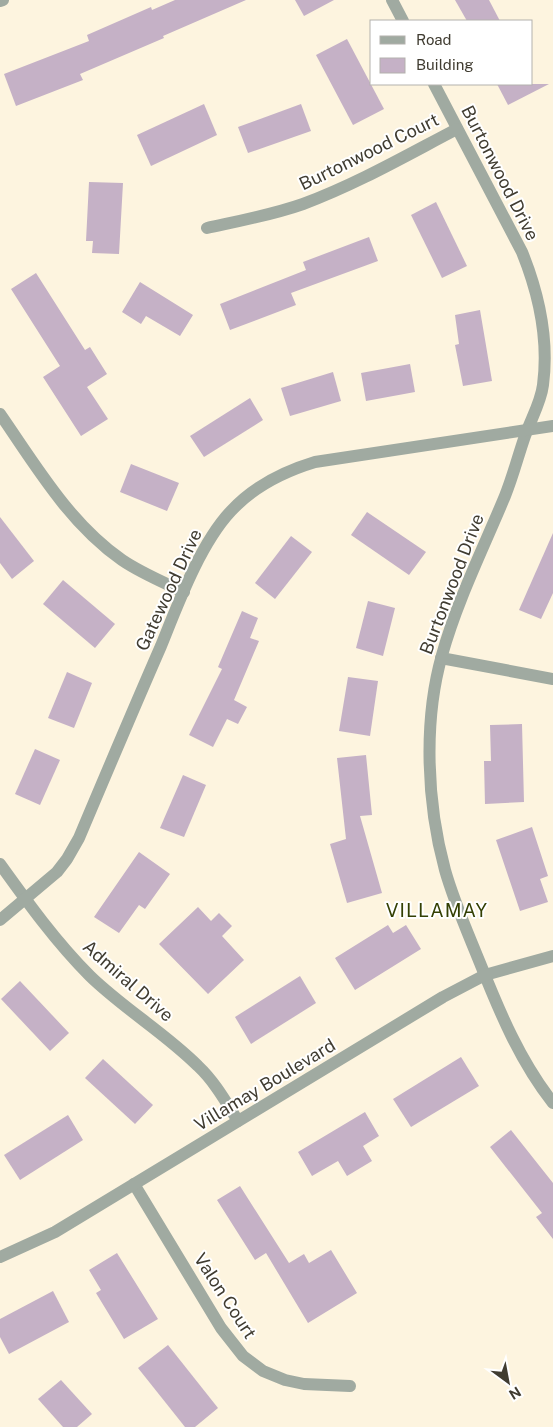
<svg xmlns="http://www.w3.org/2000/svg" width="553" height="1427" viewBox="0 0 553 1427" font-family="'Public Sans',sans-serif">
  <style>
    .building { fill: #c5b1c6 }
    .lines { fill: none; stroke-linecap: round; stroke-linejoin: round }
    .minor { stroke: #a0aaa1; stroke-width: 12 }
    .labels { text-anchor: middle; stroke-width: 4; stroke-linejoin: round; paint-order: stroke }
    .street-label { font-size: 18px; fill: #403c31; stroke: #fff }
    .neighbourhood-label { font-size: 19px; letter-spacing: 1px; fill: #344004; stroke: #fff }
  </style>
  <rect width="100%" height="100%" fill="#fdf4df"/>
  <g class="building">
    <path d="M175,0H246L163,36L164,38L80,74L83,80L16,106L4,74L89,41L87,35L151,7L152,10Z"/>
    <path d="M295,0H334L304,16Z"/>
    <path d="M455,0H489L500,21H467Z"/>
    <path d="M347,39L384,109L353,125L316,55Z"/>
    <path d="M497,84H549L508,105Z"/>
    <path d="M204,104L217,135L151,166L137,135Z"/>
    <path d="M301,104L311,131L248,153L238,127Z"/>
    <path d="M89,182L123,183L119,254L92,253L93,241H86Z"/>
    <path d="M436,202L467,266L442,278L411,215Z"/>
    <path d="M369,237L378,261L291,293L296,305L230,330L220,304L306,270L303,262Z"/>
    <path d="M36,273L85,350L90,347L107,374L87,387L108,419L81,436L43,377L60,366L11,289Z"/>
    <path d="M140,282L193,315L180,336L146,316L141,324L122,312Z"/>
    <path d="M480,310L492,381L463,386L455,345L459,344L455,315Z"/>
    <path d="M410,364L415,392L366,401L361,373Z"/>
    <path d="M333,372L341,401L290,416L281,388Z"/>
    <path d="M250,398L263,420L204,457L190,436Z"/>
    <path d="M131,464L179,483L167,511L120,492Z"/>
    <path d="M367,512L426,552L409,575L351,535Z"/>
    <path d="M0,517L34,561L12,579L0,563Z"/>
    <path d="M553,533V593L541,619L519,610Z"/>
    <path d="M291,536L312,552L275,599L255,583Z"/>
    <path d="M63,580L115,624L95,648L43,604Z"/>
    <path d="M368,601L395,608L383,656L356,648Z"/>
    <path d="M242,611L258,618L250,638L259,641L234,700L247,707L238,724L227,719L213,747L189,735L222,669L218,667Z"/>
    <path d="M67,672L92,683L74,728L48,718Z"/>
    <path d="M348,677L378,681L370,736L339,731Z"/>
    <path d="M522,724L524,802L485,804L484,761H491L490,725Z"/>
    <path d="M35,749L60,760L40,805L15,794Z"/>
    <path d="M366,755L372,815L360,816L382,893L347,903L330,844L346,839L337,758Z"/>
    <path d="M183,775L206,785L184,837L160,828Z"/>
    <path d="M532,827L548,876L540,879L548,902L520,911L496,840Z"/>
    <path d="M139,852L170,874L145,909L139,905L119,933L94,917Z"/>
    <path d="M198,907L211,921L219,913L232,926L222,936L244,960L208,994L159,944Z"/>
    <path d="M388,925L393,933L406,925L421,949L355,990L335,958Z"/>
    <path d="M300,976L316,1003L251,1044L235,1017Z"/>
    <path d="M20,981L69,1033L50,1051L1,999Z"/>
    <path d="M461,1057L479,1086L411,1127L393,1099Z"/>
    <path d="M103,1059L153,1105L135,1124L85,1078Z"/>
    <path d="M365,1112L379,1136L363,1146L372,1161L347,1176L338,1161L312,1176L298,1152Z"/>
    <path d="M68,1115L83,1140L20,1180L4,1155Z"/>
    <path d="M511,1130L553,1183V1239L536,1217L542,1213L490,1147Z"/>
    <path d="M240,1186L289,1263L304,1254L309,1263L331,1250L357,1293L308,1323L266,1253L255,1260L217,1200Z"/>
    <path d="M117,1253L158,1319L124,1339L96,1293L101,1290L89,1270Z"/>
    <path d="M53,1291L69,1322L9,1354L0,1337V1319Z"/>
    <path d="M168,1345L218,1408L195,1427H185L138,1368Z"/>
    <path d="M61,1380L92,1414L77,1427H63L38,1399Z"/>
  </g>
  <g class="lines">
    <g class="minor">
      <path d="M392,0L403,21"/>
      <path d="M0,1L3,0"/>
      <path d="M434,84L522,252C539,294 549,339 543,385C541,402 531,419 525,436C518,456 513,476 505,496C483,549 457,601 442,655C423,722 427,804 445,870C454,902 468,933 480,963C500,1013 520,1061 553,1103"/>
      <path d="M207,228C239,221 272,215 303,204C357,184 407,155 457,129"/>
      <path d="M0,414C36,466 69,523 122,560C141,573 163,582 184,592"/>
      <path d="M441,658L553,679"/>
      <path d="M0,864C28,903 56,942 90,976C124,1009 165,1033 198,1066C215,1082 226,1102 238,1121"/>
      <path d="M0,920L57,872L67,859L79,838C106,774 133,710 161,646C178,604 200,544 231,511C254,486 282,472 315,462L553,426"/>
      <path d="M134,1184L221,1328L243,1356L263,1371L285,1380L304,1384L350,1386"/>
      <path d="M0,1257L55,1232L443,997L485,975L553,956"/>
    </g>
  </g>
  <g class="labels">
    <g class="street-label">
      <text transform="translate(369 152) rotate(-26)" y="6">Burtonwood Court</text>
      <text transform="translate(500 173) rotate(63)" y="6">Burtonwood Drive</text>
      <text transform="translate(452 584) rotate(-69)" y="6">Burtonwood Drive</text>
      <text transform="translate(169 590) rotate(-65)" y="6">Gatewood Drive</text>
      <text transform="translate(128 981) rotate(41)" y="6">Admiral Drive</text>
      <text transform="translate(265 1085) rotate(-31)" y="6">Villamay Boulevard</text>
      <text transform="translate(225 1296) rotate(57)" y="6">Valon Court</text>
    </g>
    <g class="neighbourhood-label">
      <text x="437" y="917">VILLAMAY</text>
    </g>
  </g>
  <rect x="370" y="20" width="162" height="65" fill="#ffffff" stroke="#b3b1ad"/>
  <rect x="380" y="36" width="25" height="8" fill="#a0aaa1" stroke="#b3b1ad"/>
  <text x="416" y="45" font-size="15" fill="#403c31">Road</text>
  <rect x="380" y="58" width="25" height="15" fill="#c5b1c6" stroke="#b3b1ad"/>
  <text x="416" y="70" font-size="15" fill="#403c31">Building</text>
  <g transform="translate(508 1382) rotate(148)" stroke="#ffffff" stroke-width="4" paint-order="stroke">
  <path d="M0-4L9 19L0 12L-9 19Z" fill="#403c31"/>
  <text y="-8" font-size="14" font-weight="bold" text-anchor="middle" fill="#403c31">N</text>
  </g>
</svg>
